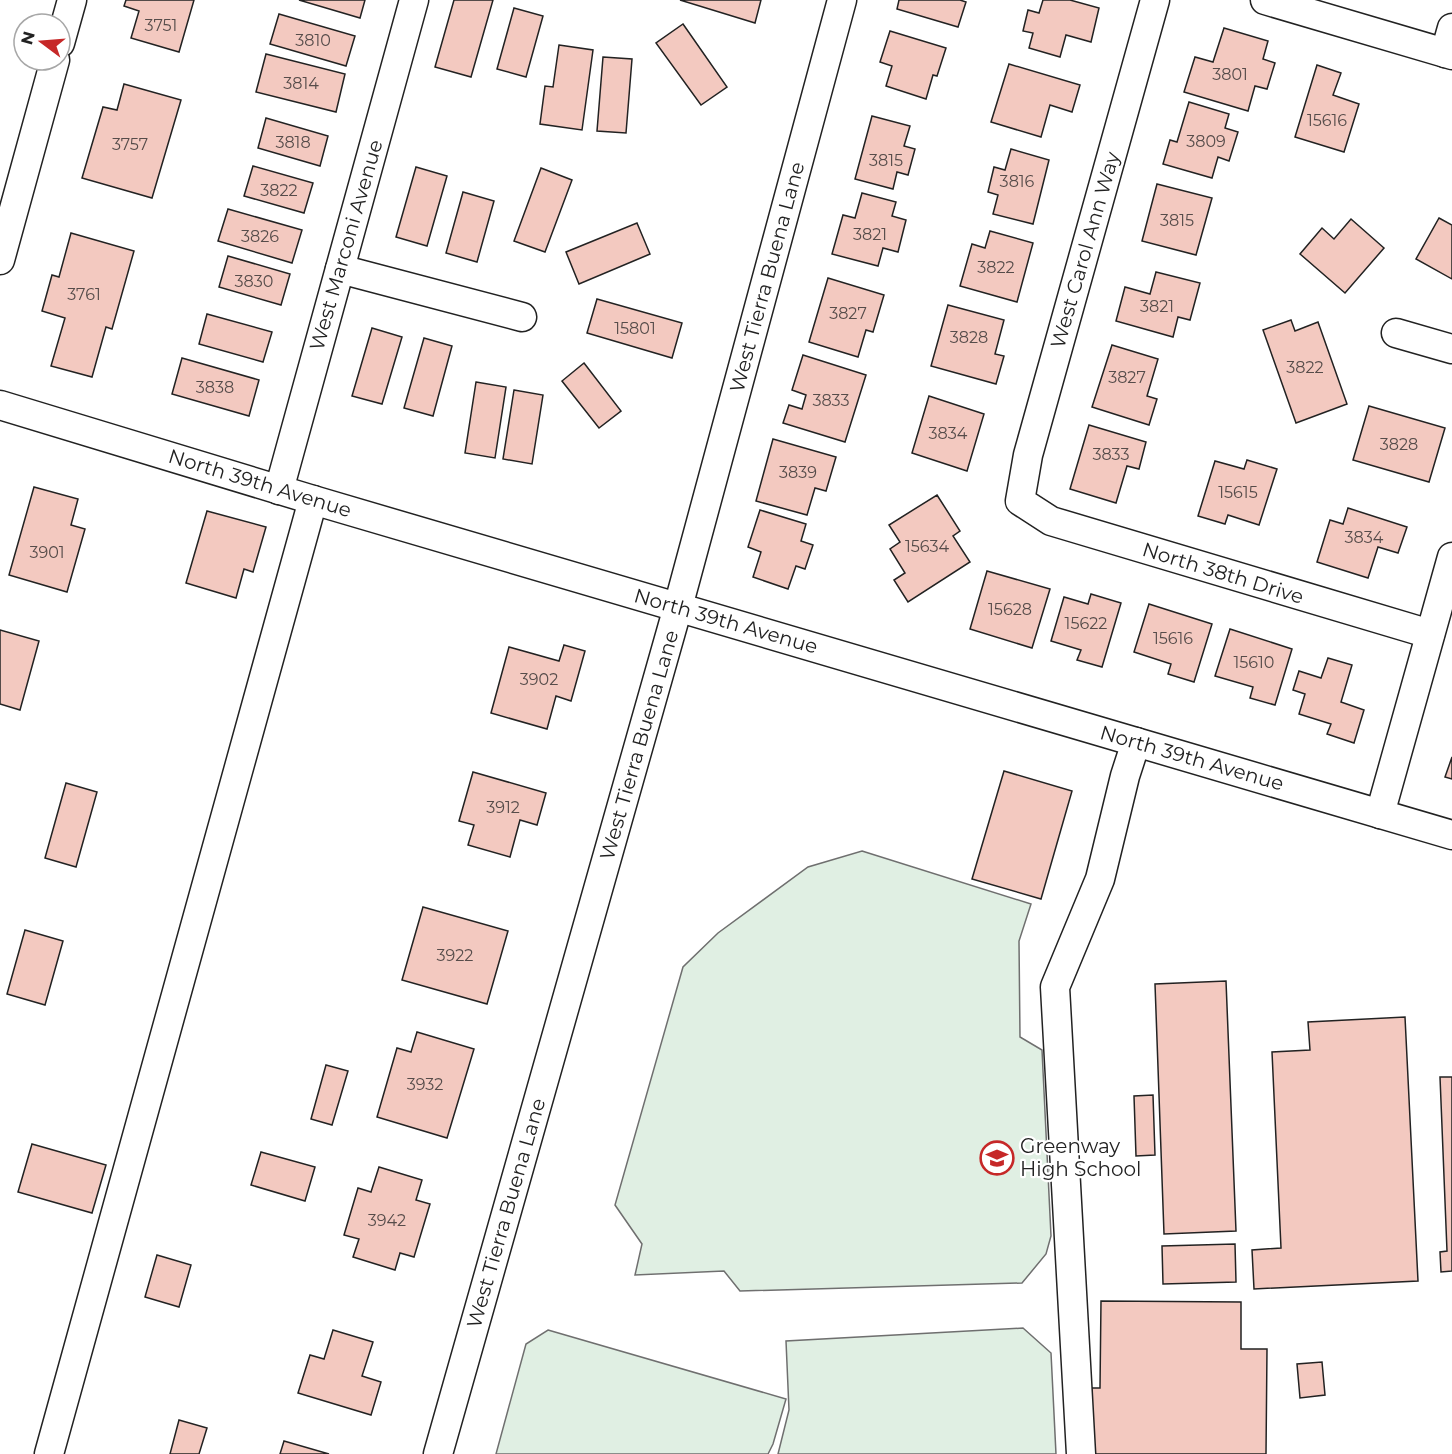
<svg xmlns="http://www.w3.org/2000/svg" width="1452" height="1454" viewBox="0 0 1452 1454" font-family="Montserrat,sans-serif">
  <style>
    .green { fill: #e0efe3; stroke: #6f6f6f; stroke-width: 1.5 }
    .building { fill: #f3c9c0; stroke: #222; stroke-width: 1.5 }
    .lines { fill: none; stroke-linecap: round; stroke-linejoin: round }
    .minor-casing { stroke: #222; stroke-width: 31 }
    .minor { stroke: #fff; stroke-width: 28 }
    .labels { text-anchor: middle; stroke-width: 4.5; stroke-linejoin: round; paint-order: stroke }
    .number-label { font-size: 16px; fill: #564c4a }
    .street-label { font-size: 20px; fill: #222; stroke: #fff }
    .poi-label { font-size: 20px; fill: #222; stroke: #fff; text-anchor: start }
  </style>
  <rect width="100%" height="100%" fill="#fff"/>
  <g class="green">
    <path d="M862,851L1031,904L1019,941L1020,1037L1042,1050L1051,1236L1046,1254L1022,1283L740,1291L724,1271L635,1275L642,1244L615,1205L683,967L718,933L808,867Z"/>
    <path d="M1023,1328L1051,1353L1056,1454H778L789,1410L786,1341Z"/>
    <path d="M548,1330L786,1399L773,1444L768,1454H496L526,1344Z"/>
  </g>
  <g class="building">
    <path d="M126,0H194L179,52L131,38L139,11L124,6Z"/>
    <path d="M299,0H365L360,18Z"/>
    <path d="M454,0H493L471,77L435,67Z"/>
    <path d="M680,0H761L755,23Z"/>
    <path d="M899,0H960L966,2L958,27L897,9Z"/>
    <path d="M1043,0H1070L1099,8L1091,42L1066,35L1060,57L1029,48L1033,33L1023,31L1028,10L1039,13Z"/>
    <path d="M514,8L543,16L526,77L497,69Z"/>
    <path d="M279,14L355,36L346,66L270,44Z"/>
    <path d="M683,24L727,87L701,105L656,43Z"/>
    <path d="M1224,28L1268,41L1263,59L1275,63L1267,89L1255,86L1248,111L1184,92L1195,57L1213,62Z"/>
    <path d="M890,31L946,48L937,76L933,75L926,99L886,86L892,66L880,62Z"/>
    <path d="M559,45L593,50L582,130L540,124L545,86L553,87Z"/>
    <path d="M266,54L345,74L336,112L256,92Z"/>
    <path d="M603,57L632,59L626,133L597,131Z"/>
    <path d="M1009,64L1080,85L1072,112L1050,105L1041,137L991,122Z"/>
    <path d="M1317,65L1341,73L1333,95L1359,104L1344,152L1295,137Z"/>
    <path d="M124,84L181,100L152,198L82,178L103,107L117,110Z"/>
    <path d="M1189,102L1229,114L1225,128L1238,132L1229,161L1218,157L1212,178L1163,164L1170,140L1177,142Z"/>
    <path d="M872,116L910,126L904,146L915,149L908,175L897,172L893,189L855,179Z"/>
    <path d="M266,118L328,136L320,166L258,148Z"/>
    <path d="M1011,149L1049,160L1033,224L993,214L998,195L988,192L994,167L1005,170Z"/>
    <path d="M253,166L313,183L304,213L244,196Z"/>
    <path d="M416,167L447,176L427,246L396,237Z"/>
    <path d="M541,168L572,180L545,252L514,241Z"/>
    <path d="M1157,184L1212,198L1196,255L1142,241Z"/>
    <path d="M463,192L494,201L477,262L446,253Z"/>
    <path d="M862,193L896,202L892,216L906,220L898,252L883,248L878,266L832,254L843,215L855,218Z"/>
    <path d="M228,209L302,230L292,263L218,241Z"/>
    <path d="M1439,218L1452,225V279L1416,259Z"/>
    <path d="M1351,219L1384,248L1345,293L1300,254L1322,228L1334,239Z"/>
    <path d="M637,223L650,254L579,284L566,252Z"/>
    <path d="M990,231L1033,243L1017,302L960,286L972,244L985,248Z"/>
    <path d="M71,233L134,251L112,329L106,327L92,377L51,366L65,318L42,311L52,275L59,277Z"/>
    <path d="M228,256L290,274L281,305L219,287Z"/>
    <path d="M1156,272L1200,283L1190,320L1178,317L1173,337L1116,321L1125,287L1150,294Z"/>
    <path d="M828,278L884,295L873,332L866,330L858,357L809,342Z"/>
    <path d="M597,299L682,323L672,358L587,333Z"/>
    <path d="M948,305L1004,320L995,354L1004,356L996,384L931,366Z"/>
    <path d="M207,314L272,332L263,362L199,344Z"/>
    <path d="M1291,320L1295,331L1318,322L1347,404L1296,423L1263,330Z"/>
    <path d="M372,328L402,337L382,404L352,396Z"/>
    <path d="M424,338L452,346L433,416L404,408Z"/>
    <path d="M1112,345L1158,359L1147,396L1157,399L1149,425L1092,407Z"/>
    <path d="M803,355L866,375L845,442L783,423L789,405L802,409L806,395L792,390Z"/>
    <path d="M182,358L259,380L249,416L172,394Z"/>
    <path d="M584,363L621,411L599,428L562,381Z"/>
    <path d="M476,382L506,387L495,458L465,453Z"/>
    <path d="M514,390L543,395L532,464L503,459Z"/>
    <path d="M929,396L984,414L967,471L912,453Z"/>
    <path d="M1369,406L1445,428L1429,482L1353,460Z"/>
    <path d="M1089,425L1146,442L1139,469L1127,466L1116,503L1070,489Z"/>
    <path d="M773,439L836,457L826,491L815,488L807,515L756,501Z"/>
    <path d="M1247,460L1277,469L1259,525L1228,515L1225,524L1198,516L1215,461L1244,469Z"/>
    <path d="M34,487L78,499L71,525L85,529L67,592L9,575Z"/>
    <path d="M937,495L960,531L953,536L970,562L908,602L894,580L905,573L890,549L900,542L889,525Z"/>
    <path d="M1348,508L1407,527L1398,553L1378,547L1368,578L1317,562L1330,520L1343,524Z"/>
    <path d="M760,510L806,524L801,541L813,545L805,569L796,566L788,589L753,577L761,552L748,547Z"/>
    <path d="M207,511L266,527L253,572L244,569L236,598L186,583Z"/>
    <path d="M987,571L1050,589L1032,648L970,629Z"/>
    <path d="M1091,594L1121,603L1102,667L1077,660L1081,650L1051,641L1064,597L1088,604Z"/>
    <path d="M1149,604L1212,624L1194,682L1168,674L1171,664L1134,652Z"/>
    <path d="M1230,629L1292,649L1275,705L1250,698L1253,687L1215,676Z"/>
    <path d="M0,630L39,641L20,710L0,704Z"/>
    <path d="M564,645L585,651L571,701L556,696L547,729L491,713L509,647L559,661Z"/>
    <path d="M1328,658L1352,665L1341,702L1364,710L1354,743L1327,734L1331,724L1299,714L1305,694L1293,690L1299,671L1321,678Z"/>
    <path d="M1452,757V779L1445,777Z"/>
    <path d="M1004,771L1072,791L1041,899L972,879Z"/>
    <path d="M473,772L546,793L537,825L520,820L510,857L468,845L474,825L459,821Z"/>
    <path d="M66,783L97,792L76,867L45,858Z"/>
    <path d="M423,907L508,931L487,1004L402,980Z"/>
    <path d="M25,930L63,941L45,1005L7,994Z"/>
    <path d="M1226,981L1236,1231L1164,1234L1155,984Z"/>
    <path d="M1405,1017L1418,1281L1254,1289L1252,1250L1281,1248L1272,1052L1310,1050L1308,1022Z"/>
    <path d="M417,1032L474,1049L447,1138L377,1117L397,1048L411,1052Z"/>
    <path d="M326,1065L348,1071L332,1125L311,1119Z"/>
    <path d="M1440,1077H1452V1271L1441,1272L1440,1252L1447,1251Z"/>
    <path d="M1153,1095L1155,1155L1136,1156L1134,1096Z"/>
    <path d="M32,1144L106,1165L92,1213L18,1192Z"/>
    <path d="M261,1152L315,1167L305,1201L251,1185Z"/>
    <path d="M379,1167L422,1180L416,1200L430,1204L414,1257L400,1253L395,1270L353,1257L359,1239L344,1235L358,1188L371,1192Z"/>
    <path d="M1235,1244L1236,1282L1163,1284L1162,1246Z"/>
    <path d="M157,1255L191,1265L179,1307L145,1297Z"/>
    <path d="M1101,1301L1241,1302V1349H1267L1266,1454H1091V1388H1100Z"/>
    <path d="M333,1330L373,1342L362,1376L381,1382L371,1415L298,1393L310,1355L324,1359Z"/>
    <path d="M1322,1362L1325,1395L1300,1398L1297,1364Z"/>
    <path d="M179,1420L207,1428L199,1454H170Z"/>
    <path d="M284,1441L329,1454H280Z"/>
  </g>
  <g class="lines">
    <g class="minor-casing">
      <g id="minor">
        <path d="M1155,0L1028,455L1020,501L1051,521L1430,634"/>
        <path d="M1265,0L1452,55"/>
        <path d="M60,43L72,0"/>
        <path d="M1445,53L1452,28"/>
        <path d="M0,260L55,60"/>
        <path d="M340,269L522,317"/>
        <path d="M1396,333L1452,349"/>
        <path d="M0,405L313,500L1452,835"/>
        <path d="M279,490L414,0"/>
        <path d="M1380,814L1452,557"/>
        <path d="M49,1454L313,500"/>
        <path d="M438,1454L678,607L842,0"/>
        <path d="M1081,1454L1055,987L1100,879L1125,776L1136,742"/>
      </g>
    </g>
    <use href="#minor" class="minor"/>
  </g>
  <defs>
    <g id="school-ring" transform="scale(1.725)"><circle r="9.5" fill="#fff" stroke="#c62828" stroke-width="1.5"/><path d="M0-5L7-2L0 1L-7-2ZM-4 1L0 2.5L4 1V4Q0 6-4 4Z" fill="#c62828"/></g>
  </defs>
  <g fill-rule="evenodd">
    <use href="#school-ring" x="997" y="1158"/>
  </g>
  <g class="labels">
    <g class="number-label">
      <text x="161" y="31">3751</text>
      <text x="313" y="46">3810</text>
      <text x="1230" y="80">3801</text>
      <text x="301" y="89">3814</text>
      <text x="1327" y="126">15616</text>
      <text x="1206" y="147">3809</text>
      <text x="293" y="148">3818</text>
      <text x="130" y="150">3757</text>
      <text x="886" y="166">3815</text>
      <text x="1017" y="187">3816</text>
      <text x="279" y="196">3822</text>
      <text x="1177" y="226">3815</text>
      <text x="870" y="240">3821</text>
      <text x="260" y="242">3826</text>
      <text x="996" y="273">3822</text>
      <text x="254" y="287">3830</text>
      <text x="84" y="300">3761</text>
      <text x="1157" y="312">3821</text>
      <text x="848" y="319">3827</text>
      <text x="635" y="334">15801</text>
      <text x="969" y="343">3828</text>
      <text x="1305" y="373">3822</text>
      <text x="1127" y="383">3827</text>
      <text x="215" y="393">3838</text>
      <text x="831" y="406">3833</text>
      <text x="948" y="439">3834</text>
      <text x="1399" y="450">3828</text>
      <text x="1111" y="460">3833</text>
      <text x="798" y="478">3839</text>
      <text x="1238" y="498">15615</text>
      <text x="1364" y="543">3834</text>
      <text x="927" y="552">15634</text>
      <text x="47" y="558">3901</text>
      <text x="1010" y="615">15628</text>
      <text x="1086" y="629">15622</text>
      <text x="1173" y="644">15616</text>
      <text x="1254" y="668">15610</text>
      <text x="539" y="685">3902</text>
      <text x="503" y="813">3912</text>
      <text x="455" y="961">3922</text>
      <text x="425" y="1090">3932</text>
      <text x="387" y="1226">3942</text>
    </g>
    <g class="street-label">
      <text transform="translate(346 245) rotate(-74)" y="7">West Marconi Avenue</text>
      <text transform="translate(1085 250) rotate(-74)" y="7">West Carol Ann Way</text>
      <text transform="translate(767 277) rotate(-75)" y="7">West Tierra Buena Lane</text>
      <text transform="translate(260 483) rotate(17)" y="7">North 39th Avenue</text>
      <text transform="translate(1223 573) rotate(17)" y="7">North 38th Drive</text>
      <text transform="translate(726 621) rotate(16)" y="7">North 39th Avenue</text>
      <text transform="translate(639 745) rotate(-74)" y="7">West Tierra Buena Lane</text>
      <text transform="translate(1192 758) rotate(16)" y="7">North 39th Avenue</text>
      <text transform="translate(506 1213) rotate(-74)" y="7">West Tierra Buena Lane</text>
    </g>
    <g class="poi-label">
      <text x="1020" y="1153">Greenway<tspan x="1020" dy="23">High School</tspan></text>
    </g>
  </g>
  <g transform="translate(42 42) rotate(286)"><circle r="28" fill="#ffffff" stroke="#a7a7a7" stroke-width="1.5"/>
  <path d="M0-4.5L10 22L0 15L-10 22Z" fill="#c62828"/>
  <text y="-9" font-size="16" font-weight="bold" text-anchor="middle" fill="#222222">N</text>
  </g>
</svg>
